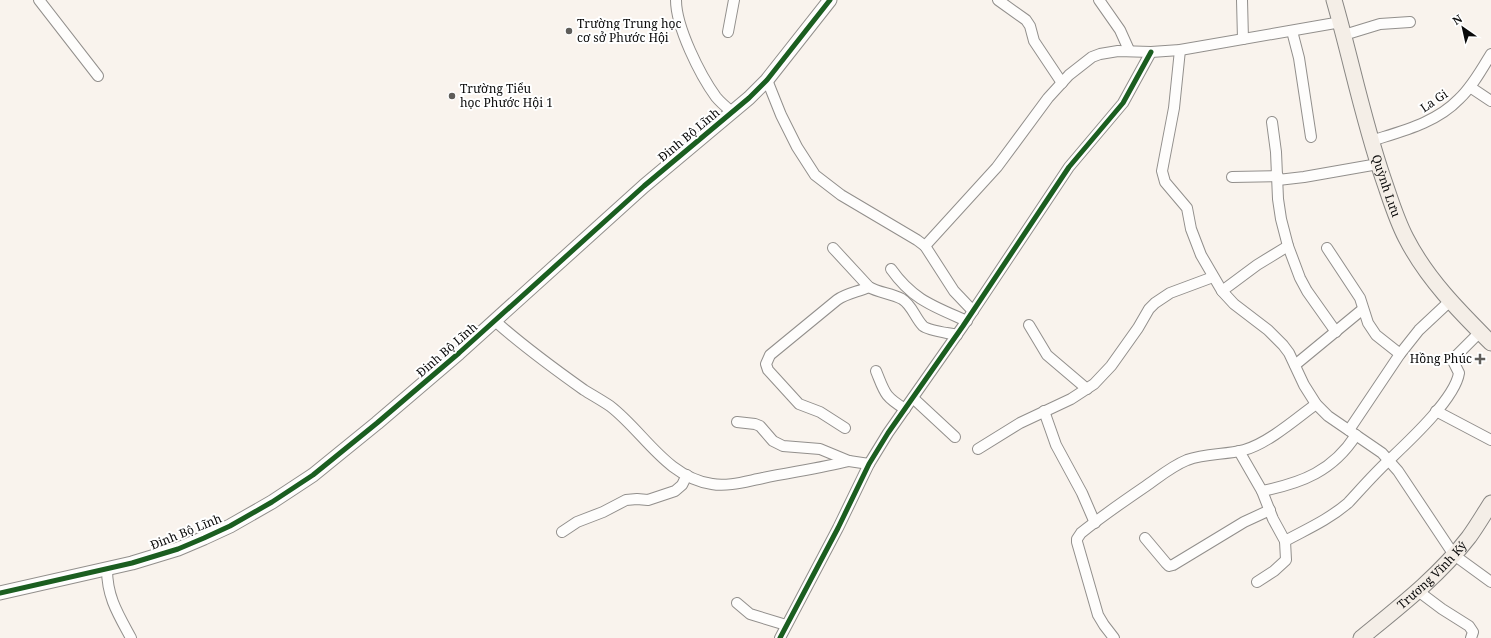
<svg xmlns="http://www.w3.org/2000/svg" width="1491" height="638" viewBox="0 0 1491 638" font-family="'Noto Serif',serif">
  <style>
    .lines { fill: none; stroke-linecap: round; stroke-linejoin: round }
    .minor-casing { stroke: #928f8c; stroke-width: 12 }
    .tertiary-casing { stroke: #928f8c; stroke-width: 15 }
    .secondary-casing { stroke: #888683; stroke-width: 17 }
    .minor { stroke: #fefdfc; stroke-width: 10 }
    .tertiary { stroke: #fefdfc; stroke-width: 13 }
    .secondary { stroke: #f4eee7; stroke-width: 15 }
    .cycleway-casing { stroke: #fff; stroke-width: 8 }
    .cycleway { stroke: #1b5e20; stroke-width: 5 }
    .poi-dot { fill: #5e5c59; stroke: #fff; stroke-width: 1.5 }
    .labels { text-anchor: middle; stroke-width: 4; stroke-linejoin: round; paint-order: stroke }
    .poi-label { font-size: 12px; fill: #0a0a0a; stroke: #fff; text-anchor: start }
    .street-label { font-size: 12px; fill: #0a0a0a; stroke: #fff }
  </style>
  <rect width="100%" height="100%" fill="#f9f3ed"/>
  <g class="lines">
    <g class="minor-casing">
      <g id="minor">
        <path d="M39,0L98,76"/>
        <path d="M676,0C676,27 700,75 716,97C721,103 726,107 732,112"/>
        <path d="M998,0L1026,20L1030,26L1034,41L1062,83"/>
        <path d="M1099,0L1120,30L1129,50"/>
        <path d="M1242,0L1243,39"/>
        <path d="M1292,31L1299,58L1311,137"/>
        <path d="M728,32L734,0"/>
        <path d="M1344,35L1380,24L1410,22"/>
        <path d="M1180,50L1174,108L1162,171L1165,182L1187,208L1191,229L1201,255L1222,291L1234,304L1268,330L1283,345L1289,353L1304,385L1316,404L1328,416L1382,453L1398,471L1454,555L1491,582"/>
        <path d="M767,80L781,115L797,147L815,175L841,195L917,240L925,246L954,291L973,311"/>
        <path d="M1470,87L1491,101"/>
        <path d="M1272,122L1276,152L1278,199L1281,219L1288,246L1300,278L1307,291L1336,332"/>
        <path d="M1371,141C1402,131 1436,123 1459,99C1472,87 1482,69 1491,54"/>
        <path d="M1232,177L1278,176"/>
        <path d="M1278,180L1304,177L1378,164"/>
        <path d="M925,246L997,167L1048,98L1069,75L1092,57L1100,54L1118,51L1151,52L1180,50L1341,22"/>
        <path d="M833,248L869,287C879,293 891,293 902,299C912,305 915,318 923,326C929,331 949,333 957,335"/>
        <path d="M1327,248L1360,298L1368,323L1376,335L1400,354"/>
        <path d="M891,269C913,300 933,306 967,321"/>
        <path d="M1222,291L1257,265L1288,246"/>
        <path d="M495,321C523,346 553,368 584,390C592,395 601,400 610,406C644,432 666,477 712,484C728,487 747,481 763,478C792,472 821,468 849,461"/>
        <path d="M1029,325L1047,355L1087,389"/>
        <path d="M1295,365L1363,309"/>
        <path d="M876,371C885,393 884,396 905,409"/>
        <path d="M913,398L955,437"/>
        <path d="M1044,411L1056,445L1082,493L1095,523"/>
        <path d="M1436,411L1491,440"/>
        <path d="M737,422L755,424L760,426L773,441L783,446L820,449L849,461L869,464"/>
        <path d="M845,428L820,412L799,404L768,370L766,364L770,355L837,300C847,293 858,292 869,287"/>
        <path d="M1349,430L1400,354L1419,330L1450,301"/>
        <path d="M978,449L1020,423L1071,399L1094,384L1111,366L1138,328L1149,309L1155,303L1170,293L1213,277"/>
        <path d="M1239,451L1262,491L1273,519L1285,541"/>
        <path d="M1262,491C1302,483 1333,471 1356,435"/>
        <path d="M562,532L577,522L603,512L626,500L637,499L648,500L675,491L682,485L687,475"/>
        <path d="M1145,538L1166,563L1169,566L1173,565L1244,522L1270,510"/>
        <path d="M107,569C107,597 118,614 131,638"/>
        <path d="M1257,582L1274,571L1286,560L1285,541C1307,529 1328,520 1348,503C1361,489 1374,474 1388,461C1408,442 1455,399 1459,373L1453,361L1454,358L1480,332"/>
        <path d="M1418,591L1442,609L1469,626L1473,632L1471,638"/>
        <path d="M737,603L750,614L786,625"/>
        <path d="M780,638L838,528L869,464L888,433L963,326L1069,167L1123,103L1151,52"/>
        <path d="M1114,638L1104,625L1098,615L1077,542V539L1081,533C1102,516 1124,501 1146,486C1159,477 1172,466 1187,460C1206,453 1225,455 1244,450C1267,444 1296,419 1316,404"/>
      </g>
    </g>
    <g class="tertiary-casing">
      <path id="tertiary" d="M0,593L132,563L178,549L204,538L230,526L272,502L313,475L377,423L459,353L644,186L749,98L767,80L830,0"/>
    </g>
    <g class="secondary-casing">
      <g id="secondary">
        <path id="s1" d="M1334,0C1351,59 1363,120 1383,178C1390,198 1396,219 1406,238C1427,279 1459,311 1491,343"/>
        <path id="s2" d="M1361,638C1399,607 1439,576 1469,537C1477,526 1484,514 1491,503"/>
      </g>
    </g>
    <use href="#minor" class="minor"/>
    <use href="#tertiary" class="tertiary"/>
    <use href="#secondary" class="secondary"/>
    <g class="cycleway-casing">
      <g id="cycleway">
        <path d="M0,593L132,563L178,549L204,538L230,526L272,502L313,475L377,423L459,353L644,186L749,98L767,80L830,0"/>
        <path d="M780,638L838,528L869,464L888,433L963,326L1069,167L1123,103L1151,52"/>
      </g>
    </g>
    <use href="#cycleway" class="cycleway"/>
  </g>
  <g class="poi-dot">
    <circle cx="569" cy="31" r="4"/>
    <circle cx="452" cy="96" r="4"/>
    <path d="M1478 353h4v4h4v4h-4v4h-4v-4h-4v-4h4z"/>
  </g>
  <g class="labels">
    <g class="poi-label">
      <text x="577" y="28">Trường Trung học<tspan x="577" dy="14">cơ sở Phước Hội</tspan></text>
      <text x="460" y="93">Trường Tiểu<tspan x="460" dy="14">học Phước Hội 1</tspan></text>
      <text x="1472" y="363" text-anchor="end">Hồng Phúc</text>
    </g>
    <g class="street-label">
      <text transform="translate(1434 101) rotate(-34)" y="4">La Gi</text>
      <text transform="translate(689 135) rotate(-40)" y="4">Đinh Bộ Lĩnh</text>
      <text dy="4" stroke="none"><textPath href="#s1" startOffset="193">Quỳnh Lưu</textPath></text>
      <text transform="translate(447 350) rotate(-41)" y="4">Đinh Bộ Lĩnh</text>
      <text transform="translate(186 532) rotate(-22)" y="4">Đinh Bộ Lĩnh</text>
      <text dy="4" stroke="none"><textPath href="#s2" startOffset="95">Trương Vĩnh Ký</textPath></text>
    </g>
  </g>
  <g transform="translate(1463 28) rotate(326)" stroke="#ffffff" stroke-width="3" paint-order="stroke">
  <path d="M0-3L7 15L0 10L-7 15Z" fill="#0a0a0a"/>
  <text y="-6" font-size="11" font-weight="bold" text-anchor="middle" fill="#0a0a0a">N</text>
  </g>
</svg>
